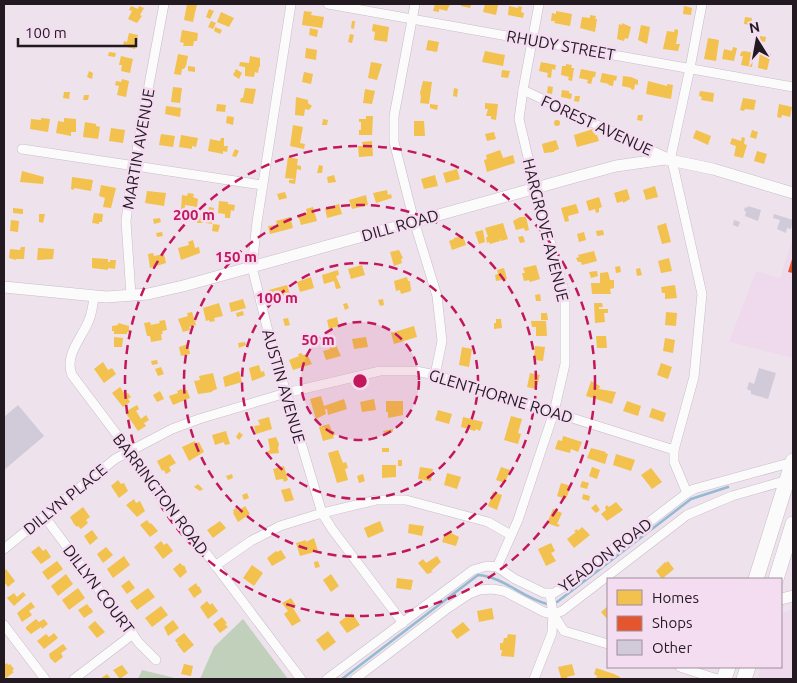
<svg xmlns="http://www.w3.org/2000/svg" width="797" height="683" viewBox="0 0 797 683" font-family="Ubuntu,sans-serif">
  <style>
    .built { fill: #efd9ec }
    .forest { fill: #c0d0bb }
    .homes { fill: #f2c14e }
    .shops { fill: #e4572e }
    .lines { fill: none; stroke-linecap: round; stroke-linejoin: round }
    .stream { stroke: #94bad3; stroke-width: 2.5 }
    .building { fill: #d1cad9 }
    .street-casing { stroke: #c6bdc5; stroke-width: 10 }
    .secondary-casing { stroke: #c6bdc5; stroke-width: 12 }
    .highway-casing { stroke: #c6bdc5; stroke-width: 16 }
    .street { stroke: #fcfbfc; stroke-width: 9 }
    .secondary { stroke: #fcfbfc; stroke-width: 11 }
    .highway { stroke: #fcfbfc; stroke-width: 15 }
    .ring { fill: none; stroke: #c2185b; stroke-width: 2.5; stroke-dasharray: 9 6 }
    .labels { text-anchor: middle; stroke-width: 5; stroke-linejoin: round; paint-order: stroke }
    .street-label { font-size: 16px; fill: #221921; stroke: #f4dcf1 }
    .centre { fill: #c2185b; stroke: #f4dcf1; stroke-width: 2.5 }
    .ring-label { font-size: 15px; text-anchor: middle; font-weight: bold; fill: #c2185b; stroke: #f4dcf1; stroke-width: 5; stroke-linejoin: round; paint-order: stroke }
  </style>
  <rect width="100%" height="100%" fill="#eee2ed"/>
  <g class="built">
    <path d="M793,238V358L729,342L756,271L780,278Z"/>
    <path d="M793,609V679H757L761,667H781V614Z"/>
  </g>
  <g class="forest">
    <path d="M243,619L288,679H200L214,647Z"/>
    <path d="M142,670L179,679H138Z"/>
  </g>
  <g class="homes">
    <path d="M187,4H197L193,22L184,20Z"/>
    <path d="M435,4H450L447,11L439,9V12L433,11Z"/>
    <path d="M461,4L471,5L470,8L461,6Z"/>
    <path d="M485,4L498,5L496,15L483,12Z"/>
    <path d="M131,6L138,9L139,6L144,8L140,15L142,16L137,23L128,19L132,11L129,10Z"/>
    <path d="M509,6L518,8V6L522,7L521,12L524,13L523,18L508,15Z"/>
    <path d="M684,6L692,8L691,15L683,14Z"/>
    <path d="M209,9L214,11L210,19L206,17Z"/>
    <path d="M304,11L312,12L311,15L324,17L322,28L302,25Z"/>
    <path d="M556,11L572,14L570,26L554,23L555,21H551L552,13L556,14Z"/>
    <path d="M221,12L234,18L229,27L217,22Z"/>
    <path d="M590,15L596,16L595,19H597L595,32L580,28L582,17L590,18Z"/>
    <path d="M745,17L752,18L751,25L744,24Z"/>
    <path d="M211,21L216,23L213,29L208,27Z"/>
    <path d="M352,21H355L354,29L351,28Z"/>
    <path d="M622,23L631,27L628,39L625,38L624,41L617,39L619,24L622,25Z"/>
    <path d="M373,24L389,27L387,42L374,40L375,32L372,31Z"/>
    <path d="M641,25L650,27L647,44L638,40Z"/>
    <path d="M215,27L222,30L220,34L214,31Z"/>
    <path d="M310,28L318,30L317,37L309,35Z"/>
    <path d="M675,29L678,30V33L676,44H680L678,51L663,49L667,31L674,32Z"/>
    <path d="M182,30L198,33L197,41H194L193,46H183L184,43L180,42Z"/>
    <path d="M129,33L138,35L135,49L123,46L124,41L127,42Z"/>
    <path d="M350,34L354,35L352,43L348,42Z"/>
    <path d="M760,36L766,37L765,42L756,40L757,38H760Z"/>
    <path d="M708,38L719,40L716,61L704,59Z"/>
    <path d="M428,40L439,42L437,52L426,50Z"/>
    <path d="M733,47L737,48L734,61L722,59L724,49L732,51Z"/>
    <path d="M306,48L317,50L316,60L305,58Z"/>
    <path d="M485,51L505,55L503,66L482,62Z"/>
    <path d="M744,51L754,53L752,67L741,65L743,56H740L741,52Z"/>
    <path d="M109,52L116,53L115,57L108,56Z"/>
    <path d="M760,52L771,54L767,70L758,68Z"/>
    <path d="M178,54L188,56L186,66L184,69H182L181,75L174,74Z"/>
    <path d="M121,56L133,59L130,73L121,71L122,65H119Z"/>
    <path d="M250,56L260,58V67H259L258,73L255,72L254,77L245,76V67L239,66L240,62L249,63Z"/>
    <path d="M371,62L382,64L377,80L368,78Z"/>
    <path d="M541,62L556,65L555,70L552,69L551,78L547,77L548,73L539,71Z"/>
    <path d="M566,64L572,65L571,68H574L572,81L568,80L569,77L561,75L562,66H566Z"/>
    <path d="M188,66L195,67V72L188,71Z"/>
    <path d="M236,69L242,73L239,79L233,75Z"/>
    <path d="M581,69L596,72L595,77H593L591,84L587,83L588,80L579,78Z"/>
    <path d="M502,70L510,71L508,78L501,77Z"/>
    <path d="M89,71L93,73L92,79L87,77Z"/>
    <path d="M304,72L313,74L311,84L302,82Z"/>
    <path d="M602,73L617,76L616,81L614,80L613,86L608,85L609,84L600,82Z"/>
    <path d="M623,76L631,77L638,80V85L635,84L634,90L631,89V88L622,86Z"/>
    <path d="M122,79L129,81L126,97L117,95L119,86L115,85L116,81L121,82Z"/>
    <path d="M423,81L432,82L429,104L420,103L421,97L420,93Z"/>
    <path d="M648,81L667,86V84L673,85L671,99L646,94Z"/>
    <path d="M548,86L553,87L552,94L547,93Z"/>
    <path d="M173,87L182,88L180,103L171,102Z"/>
    <path d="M245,88L256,89L253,104L240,102L241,98H243Z"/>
    <path d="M454,88L458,89L457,97L453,96Z"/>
    <path d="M365,89L375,91L372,104L363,103Z"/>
    <path d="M562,90L569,91V93L572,94L571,99L561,97Z"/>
    <path d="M700,91L714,93L713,102L701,100L702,97L699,96Z"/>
    <path d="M64,92H70L69,99L63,98Z"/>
    <path d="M84,95H89L88,100H83Z"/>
    <path d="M575,96H580L579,102L574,101Z"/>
    <path d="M296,97L308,100V103L312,106L309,110L305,109L304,116L295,115Z"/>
    <path d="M743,98L756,100L754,110L745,109L744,111L740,110Z"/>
    <path d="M485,103L498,104L496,120L491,119V116H486L488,109H485Z"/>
    <path d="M217,104L226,105L225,112L216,111Z"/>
    <path d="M430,104L438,105L437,110L430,108Z"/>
    <path d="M779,104L792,107L790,117L782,115L781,118L777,117Z"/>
    <path d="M166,106L181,108L180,117L165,114Z"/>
    <path d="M638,115H643L642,121L637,120Z"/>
    <path d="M227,116L234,117L233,125L226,123Z"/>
    <path d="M366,116H373L372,135H359V130H361V122H359V119H366Z"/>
    <path d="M41,118L50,119L48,132L30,129L31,119L41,120Z"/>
    <path d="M64,118L76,119V132H71V136L56,133L58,121L64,122Z"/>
    <path d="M323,119L328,120L327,125H322Z"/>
    <circle cx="557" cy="123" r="3"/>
    <path d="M414,121H424L425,136H414Z"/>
    <path d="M85,122L96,124V126L100,127L98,139L83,137Z"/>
    <path d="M293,125L303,127L300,143L305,144L304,149L290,146Z"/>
    <path d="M111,128L125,130L123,143L109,141Z"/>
    <path d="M593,129L595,135H597L599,141L577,147L574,135Z"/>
    <path d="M696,130L711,136L708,145L693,138Z"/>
    <path d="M752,130L758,132L756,139L750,137Z"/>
    <path d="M494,132L496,139L487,141L485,134Z"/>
    <path d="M161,134L175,136L173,147L159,145Z"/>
    <path d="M181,135L198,138L196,147L192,146V149L179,147Z"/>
    <path d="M742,137L745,138L744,144L747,145L743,158L734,156L736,146L730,144L732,138L741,141Z"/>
    <path d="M221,138H224V146H228L227,152L223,151V154L208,151L210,139L220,141Z"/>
    <path d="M556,140L559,149L554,151V152L544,153L542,144Z"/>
    <path d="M372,141L373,156L359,157L358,146H363L362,142Z"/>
    <path d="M235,149L239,151L236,157L232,156Z"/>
    <path d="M500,150L503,158L513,155L515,163L487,172L484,160L487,159L486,155Z"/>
    <path d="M757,151L767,154L764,164L754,161Z"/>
    <path d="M288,157L298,159L297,165L301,166V170L297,169L295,184L289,183V180H293L294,179L285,178Z"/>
    <path d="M319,165L323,166L322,173H317Z"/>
    <path d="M457,169L460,179L446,183L443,173Z"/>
    <path d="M22,171L44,177L43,184L20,182Z"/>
    <path d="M334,175L336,182L328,183L327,177Z"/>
    <path d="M435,175L438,186L424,189L421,179Z"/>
    <path d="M72,177L93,180L91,191L74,188V190L71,189Z"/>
    <path d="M101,185L116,188L111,208L103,207L105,198L99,196Z"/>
    <path d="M655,186L658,197L646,200L643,190Z"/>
    <path d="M627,189L630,199L623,203V201L617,203L614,193Z"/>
    <path d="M387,190L388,195L391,194L392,198L376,203L373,193Z"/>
    <path d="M147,191L166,193L164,206L145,203Z"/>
    <path d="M285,192L287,198L279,200L277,194Z"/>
    <path d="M188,193L194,194L193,197L198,199L197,207L185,205V210L181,209L182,195L187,196Z"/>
    <path d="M366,195L368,205L352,209L349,200Z"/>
    <path d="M599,197L602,207L599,208V212L596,213L595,209L589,211L586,201Z"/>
    <path d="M219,201L228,202V204L235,205L234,211L231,210L230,218H225V214L218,213Z"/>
    <path d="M339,204L342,214L327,218L325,208Z"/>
    <path d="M576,204L579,213L568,216L569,221L565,222L561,208Z"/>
    <path d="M209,207L214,208L212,224L206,223Z"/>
    <path d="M313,207L317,221L301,225L298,215L307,213L306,209Z"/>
    <path d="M13,208L23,209V214L13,213Z"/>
    <path d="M94,213L103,214L102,222H99V224L92,223Z"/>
    <path d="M39,214H45L43,223L39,222Z"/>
    <path d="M198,214L204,215L203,223H197Z"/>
    <path d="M290,217L293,228L270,234L268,226L277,225L276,221Z"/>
    <path d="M520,217H526L529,230L525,231L524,228L516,230L513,221Z"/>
    <path d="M160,218L161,222L154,224L153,219Z"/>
    <path d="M11,220L19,221L18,232L10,231Z"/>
    <path d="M503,223L508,239L501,241L500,238V241L490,244L489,242L487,243L486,237H488L485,228Z"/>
    <path d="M666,223L671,242L662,244L657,226Z"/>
    <path d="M213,224L220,225L218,232L212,231Z"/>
    <path d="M483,230L485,242L479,244L475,232Z"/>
    <path d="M603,230L604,235L597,236L596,231Z"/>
    <path d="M162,232L163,236L157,237L156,233Z"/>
    <path d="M584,232L586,240L579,242L577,234Z"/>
    <path d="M463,236L466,245L452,250L449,241L454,239V238Z"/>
    <path d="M523,236L525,242L520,243L518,237Z"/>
    <path d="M193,240L195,248L199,247L200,253L181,260L178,248L189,245L188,242Z"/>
    <path d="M21,247H25L24,259H16V260L9,258L10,249L20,250Z"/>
    <path d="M38,248L54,249L53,259L37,260Z"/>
    <path d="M399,250L403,258L401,259L402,263L394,266L390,252Z"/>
    <path d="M594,251L597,261L582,265L581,262H578L576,258L579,257L578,255Z"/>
    <path d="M153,253L154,256L164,254L166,263L150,268L148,254Z"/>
    <path d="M92,258L108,259V262H110V260H116L115,269L108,268V270L92,268Z"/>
    <path d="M669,258L672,271L661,273L658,261Z"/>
    <path d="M362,265L365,275L351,279L348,269Z"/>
    <path d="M536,265L540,279L530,282L529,280L524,281L522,273H525L523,268Z"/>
    <path d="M620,266L621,272L616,273L615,267Z"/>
    <path d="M504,268L507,279L496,281L495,275L498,274L497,270Z"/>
    <path d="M640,268L642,275L637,276L636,269Z"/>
    <path d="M338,270L339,275L336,276L341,288L336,289L334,281L324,284L322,275Z"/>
    <path d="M597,271L598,276L591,278L589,272Z"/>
    <path d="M608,272L610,280H614V288L610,289L611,294H592L591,283H600V273Z"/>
    <path d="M311,277L314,288L300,292L297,282Z"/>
    <path d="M407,277L408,281H410L411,291L401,294L400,290L396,291L394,281Z"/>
    <path d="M287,285L290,294L280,297L281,300L273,304L269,290Z"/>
    <path d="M675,285L677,298L665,299V293H662L661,287Z"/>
    <path d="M540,294L541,301H536L535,295Z"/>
    <path d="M243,299L246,308L231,312L229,303Z"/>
    <path d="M383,299L384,305L380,306L378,300Z"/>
    <path d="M219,303L223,316L214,318L215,321L210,322L209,320L206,321L203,308Z"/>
    <path d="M347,303L349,308L345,310L343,304Z"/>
    <path d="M594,303H602L603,307H599V309H608V313H604L605,322L595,323Z"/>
    <path d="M243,311L244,315L237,317L236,313Z"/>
    <path d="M192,312L196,325L189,327L190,330L183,332L178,319L188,316L187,313Z"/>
    <path d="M666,312L677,313L676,326L665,325Z"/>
    <path d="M541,313H547L548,320H541Z"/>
    <path d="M337,317L339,326L329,329L327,320Z"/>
    <path d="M288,318L290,325L285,326L283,319Z"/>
    <path d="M496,319H501L502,328L494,329V323H496Z"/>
    <path d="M165,320L167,330L162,331L163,334H161L162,340L151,342L150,336H147L144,323L150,322L151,325L160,323L159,321Z"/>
    <path d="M531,321H546L547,336H536V327H532Z"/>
    <path d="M118,323L129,326V332H127V334H114V331H112V326L118,325Z"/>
    <path d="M414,326L417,337L394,344L391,333Z"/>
    <path d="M596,336H606L607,348H597Z"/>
    <path d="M114,337L123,338L122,347H114Z"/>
    <path d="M366,337L368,347L354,349L352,339Z"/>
    <path d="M665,338L675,340L673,353L663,351Z"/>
    <path d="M245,342L246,345L239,348L238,343Z"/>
    <path d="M335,343L341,356L326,360L323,351L330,349L328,345Z"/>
    <path d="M188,344L190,354L181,356L179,347Z"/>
    <path d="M535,346L545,347L543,361L534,360Z"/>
    <path d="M462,347L472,349L469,367L459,365Z"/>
    <path d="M302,353V355L307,354L312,364L293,370L289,360L299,356L298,354Z"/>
    <path d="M157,360L158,364L152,365L151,361Z"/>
    <path d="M103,362L108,370L112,368L116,374L104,383L94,369Z"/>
    <path d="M661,363L672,367L668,379L657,375Z"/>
    <path d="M259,365L261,372L264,371L265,376L252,381L249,368Z"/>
    <path d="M161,367L164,374L158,376L155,369Z"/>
    <path d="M239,371L242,382L225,387L223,377Z"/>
    <path d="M213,373L217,389L212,391V392L198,394L194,381L200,380L199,376Z"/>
    <path d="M530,373L540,375L536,389L527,387Z"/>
    <path d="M591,381L600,386L599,389L616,392L612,404L586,396Z"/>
    <path d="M120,387L125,394L128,393L131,397L128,399L130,402L123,407L112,393Z"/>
    <path d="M182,389L183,391L187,390L190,398L173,405L169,396L178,393L177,391Z"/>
    <path d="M160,391L164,399L157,402L153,395Z"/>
    <path d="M321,396L324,406L344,399L347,409L328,415L327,409H325L326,414L316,419L310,399Z"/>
    <path d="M374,399L376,410L362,412L360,402Z"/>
    <path d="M386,401H403V415L388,418V412H386Z"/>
    <path d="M627,401L641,406L638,416L623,411Z"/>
    <path d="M137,405L139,409L136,411L141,419L146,415L149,420L144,423L146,426L138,431L125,412Z"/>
    <path d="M652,408L666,413L663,422L649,417Z"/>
    <path d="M438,410L452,414L449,424L435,420Z"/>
    <path d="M511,416L522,419L518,433L521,434L518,444L504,440Z"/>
    <path d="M269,417L272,429L256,434L254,426L260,425L258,420Z"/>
    <path d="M463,417L483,422L480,431L476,429L475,431L461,427Z"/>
    <path d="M329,424L332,431H334L335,435L333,436L334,438L323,441L319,427Z"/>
    <path d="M393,429V432L384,434L383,431Z"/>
    <path d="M226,431L230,444L225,445L224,442L215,445L212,435Z"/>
    <path d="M239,432L243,435L239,440L236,437Z"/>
    <path d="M563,436L582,442L578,452L571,449L570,453L555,449L558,440L562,441Z"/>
    <path d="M276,437L279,444L278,448L279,453L269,454L268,451L270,450L268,439Z"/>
    <path d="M195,441V444L199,442L204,452L189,461L182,447Z"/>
    <rect x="382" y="448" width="7" height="4"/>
    <path d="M591,448L606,452L605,453L608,454L605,464L587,458Z"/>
    <path d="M338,450L343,463L346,462L348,468L345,469L348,480L337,483L328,453Z"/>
    <path d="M170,454L176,463L169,467L171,471L166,474L164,470L162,471L157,461Z"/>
    <path d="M616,454L635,460L631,471L613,465Z"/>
    <rect x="398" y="460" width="4" height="6"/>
    <path d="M382,465H396V477L382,478Z"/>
    <path d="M284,466L288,480L284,482L283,479L276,480L273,469Z"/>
    <path d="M420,467L433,469L431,481L418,479Z"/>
    <path d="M501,467L510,470L505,483L496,480Z"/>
    <path d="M592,467L600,470L597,479L589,476Z"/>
    <path d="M651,468L662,482L652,489L641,475Z"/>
    <path d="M447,473L461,477L457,489L444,485Z"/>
    <path d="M232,474L233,478L228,480L226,476Z"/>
    <path d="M363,474L365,481L359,483L357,476Z"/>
    <path d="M118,480L121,484L124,483L128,491L119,498L111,486Z"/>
    <path d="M582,481L589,483L587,489L580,487Z"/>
    <path d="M561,483L571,486L566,499L557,496Z"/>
    <path d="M198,484L203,489L200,491L194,487Z"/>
    <path d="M290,488L294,500L285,502L281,490Z"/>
    <path d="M493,492L502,495L497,510L488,506Z"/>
    <path d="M247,493L249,498L244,500L242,495Z"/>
    <path d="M583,494L590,496L589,501L582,499Z"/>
    <path d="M134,499L136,503L140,501L145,511L137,517L126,505Z"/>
    <path d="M616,502L623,510L607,521L601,514L606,510L605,507L607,505L609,507Z"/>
    <path d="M596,504L600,510L596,513L591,508Z"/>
    <path d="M245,506L250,514L238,522L233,513L234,512L233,510L236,508L238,511Z"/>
    <path d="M83,507L90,517L86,520L88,523L81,529L78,526L77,527L74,524L70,517Z"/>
    <path d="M553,509L562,513L557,524L560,525L558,527L547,523Z"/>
    <path d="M147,520L150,524L151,523L158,531L150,537L140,525Z"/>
    <path d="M220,521L226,528L213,538L207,530Z"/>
    <path d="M380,521L384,531L368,538L364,528Z"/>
    <path d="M409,524L424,526L422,536L408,533Z"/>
    <path d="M582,527L590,535L574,548L567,539L576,532L574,531L577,529L578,531Z"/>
    <path d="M92,530L98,538L90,545L84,536Z"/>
    <path d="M449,532L459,537L456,546L442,542L445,533L449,534Z"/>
    <path d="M314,538L318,551L300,556L296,543L306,540V542Z"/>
    <path d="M161,541L164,545L167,543L173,551L163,559L154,547Z"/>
    <path d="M551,543L555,551L551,553L556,561L546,566L538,549Z"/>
    <path d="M39,546L43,551L46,549L51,557L41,564L31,552Z"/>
    <path d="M106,547L113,555L103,563L97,554Z"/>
    <path d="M281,550L286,558L272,566L267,558L276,551L277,552Z"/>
    <path d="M124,556L130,565L113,578L107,569Z"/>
    <path d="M437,556L441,562L431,571L433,572L427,574L418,563L423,559L426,563Z"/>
    <path d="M57,561L63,569L48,580L42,572Z"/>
    <path d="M318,561L320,567L315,568L314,562Z"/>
    <path d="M668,561L674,569L662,579L656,571L665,562L666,563Z"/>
    <path d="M180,563L183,566L184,565L187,572L180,578L173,569Z"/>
    <path d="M252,565L263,573L254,586L243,578Z"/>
    <path d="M6,569L15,581L8,587L5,583L4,584V571Z"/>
    <path d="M66,574L73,584L58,596L51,586Z"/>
    <path d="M331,574L339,586L331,592L323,580Z"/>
    <path d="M397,578L413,580L411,590L396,588Z"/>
    <path d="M129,580L135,588L127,594L121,586Z"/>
    <path d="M196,583L198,587L199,586L202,592L194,598L188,589Z"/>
    <path d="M78,588L85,598L69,610L62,600Z"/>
    <path d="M148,588L155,597L137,610L130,601Z"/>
    <path d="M23,592L26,595L14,606L7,598L14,593L17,597Z"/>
    <path d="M291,598L296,606L293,608L301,621L292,626L284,614L288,611L282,603Z"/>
    <path d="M207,601L210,605L212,603L218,611L208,619L200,607Z"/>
    <path d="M31,602L35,607L29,611L32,615L22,622L17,613Z"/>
    <path d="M87,604L90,608H91L93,612L84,618L78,610Z"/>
    <path d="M161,606L168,615L152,627L145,618Z"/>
    <path d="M608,606V620L601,612Z"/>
    <path d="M492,608L494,619L479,622L477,611Z"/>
    <path d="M352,613L360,625L347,633L339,622Z"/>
    <path d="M222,617L227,623L225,624L228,627L220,633L213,624Z"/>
    <path d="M36,619L39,622L44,619L48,624L42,629L41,627L31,634L26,629V627Z"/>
    <path d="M173,620L179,628L168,636L164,627Z"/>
    <path d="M95,621L105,632L97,638L88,627Z"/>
    <path d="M463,622L470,630L457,639L451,631Z"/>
    <path d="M328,631L336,642L324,651L316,640Z"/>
    <path d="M54,633L58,638L44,649L37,641L46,634L49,637Z"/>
    <path d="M184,633L194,645L184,653L177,644L180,642L177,643L175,640Z"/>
    <path d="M508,634L516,635L514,657L501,656L502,650H500V643H503L504,638H507Z"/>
    <path d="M63,644L67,649L61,653L63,657L55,663L50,658L49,654Z"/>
    <path d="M7,663L8,665L10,664L14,669L12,671L14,672L6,678L4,674V665Z"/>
    <path d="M184,664L193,666L191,676L181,674Z"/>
    <path d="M572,664L575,675L567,677V679H551L561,678L558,667Z"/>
    <path d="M122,665L128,673L120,679L113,670Z"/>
    <path d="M596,668L614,674L620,677V679H596L597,676L594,674Z"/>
    <path d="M107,674L111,679H100Z"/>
  </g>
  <path class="shops" d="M793,256V273L788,272Z"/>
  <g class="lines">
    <g class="stream">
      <path d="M557,602L691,499L728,487"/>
      <path d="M342,679L478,575C504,577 521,597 547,604"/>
    </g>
  </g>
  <g class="building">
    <path d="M748,206L761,210L758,221L745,216L746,211H744L745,207L747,208Z"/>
    <path d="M774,214L793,220L791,229L787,228L786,233L777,229L780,220L773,218Z"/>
    <path d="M734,220L740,222L738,227L733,225Z"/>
    <path d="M759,368L776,373L768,399L751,394V391L747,389L749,382L754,384Z"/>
    <path d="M18,405L44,436L4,470V417Z"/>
  </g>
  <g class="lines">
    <g class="street-casing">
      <g id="street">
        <path d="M291,4L257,222L252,267L270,339L322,513L332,529L403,623"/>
        <path d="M328,4L793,87"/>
        <path d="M415,4L394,116V142L414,221L437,296L442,341L435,375"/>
        <path d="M523,90L670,159"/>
        <path d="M22,149L262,185"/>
        <path d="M131,295L126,221L130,187L164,4"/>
        <path d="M94,297C93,305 92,313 89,320C82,338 64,355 72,375L301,679"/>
        <path d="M687,493L674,462V450L694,377L702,294L671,156L690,68L702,4"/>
        <path d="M44,516L139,643L156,660"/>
        <path d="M4,549L115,459L172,429L199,419L286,393L380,371H416L435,375L674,450"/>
        <path d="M215,566L251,541L280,526L322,513L376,500H406L488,522L511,535"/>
        <path d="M497,567L518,520L554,412L565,364V294L535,187L519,119L523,90L539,4"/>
        <path d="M553,614L564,631L608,644"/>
        <path d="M4,625L45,679"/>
        <path d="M680,667L717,679"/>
        <path d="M74,679L133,634"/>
        <path d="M327,679L473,570L487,566L497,567L515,579L544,593H554L567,585L687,493L694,489L793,462"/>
        <path d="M355,679L448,608L469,594L479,590L492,589L504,591L544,612L553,614L562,611L687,515L732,496L788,480"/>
        <path d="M534,679L552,633L553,614L550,594"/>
      </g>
    </g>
    <g class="secondary-casing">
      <g id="secondary">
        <path d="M4,287L106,297L148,294L183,286L568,179L616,166L665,159L713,169L793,193"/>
        <path d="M781,599L793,596"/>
      </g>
    </g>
    <g class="highway-casing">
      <g id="highway">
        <path d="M756,579L793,461"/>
        <path d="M776,579L793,524"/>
        <path d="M724,679L728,667"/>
        <path d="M744,679L748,667"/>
      </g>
    </g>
    <use href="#street" class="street"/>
    <use href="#secondary" class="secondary"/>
    <use href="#highway" class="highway"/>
  </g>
  <circle cx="360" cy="381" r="59" fill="#c2185b" fill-opacity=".12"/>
  <g class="ring">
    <circle cx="360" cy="381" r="59"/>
    <circle cx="360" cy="381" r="118"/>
    <circle cx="360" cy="381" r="176"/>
    <circle cx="360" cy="381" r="235"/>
  </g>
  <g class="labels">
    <g class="street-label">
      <text transform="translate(561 45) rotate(10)" y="6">RHUDY STREET</text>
      <text transform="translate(597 125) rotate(25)" y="6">FOREST AVENUE</text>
      <text transform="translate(138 149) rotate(-80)" y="6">MARTIN AVENUE</text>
      <text transform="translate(400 225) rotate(-16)" y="6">DILL ROAD</text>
      <text transform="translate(546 230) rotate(76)" y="6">HARGROVE AVENUE</text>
      <text transform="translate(284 386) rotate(74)" y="6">AUSTIN AVENUE</text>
      <text transform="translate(501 396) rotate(17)" y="6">GLENTHORNE ROAD</text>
      <text transform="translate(161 494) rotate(53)" y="6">BARRINGTON ROAD</text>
      <text transform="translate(65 499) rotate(-39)" y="6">DILLYN PLACE</text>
      <text transform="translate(605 555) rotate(-37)" y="6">YEADON ROAD</text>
      <text transform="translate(99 589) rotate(53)" y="6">DILLYN COURT</text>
    </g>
  </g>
  <circle cx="360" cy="381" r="8" class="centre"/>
  <g class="ring-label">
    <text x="194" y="220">200 m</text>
    <text x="236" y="262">150 m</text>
    <text x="277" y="303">100 m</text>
    <text x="318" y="345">50 m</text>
  </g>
  <rect width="797" height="683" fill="none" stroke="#221921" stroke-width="10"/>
  <rect x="607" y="578" width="175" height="90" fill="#f4dcf1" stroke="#a08e9e"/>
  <rect x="617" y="590" width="25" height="15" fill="#f2c14e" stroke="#a08e9e"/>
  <text x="652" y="603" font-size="15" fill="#221921">Homes</text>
  <rect x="617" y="616" width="25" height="15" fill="#e4572e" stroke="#a08e9e"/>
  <text x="652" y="628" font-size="15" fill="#221921">Shops</text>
  <rect x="617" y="640" width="25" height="15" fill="#d1cad9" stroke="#a08e9e"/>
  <text x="652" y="653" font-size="15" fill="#221921">Other</text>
  <g transform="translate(757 40) rotate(349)" stroke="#f4dcf1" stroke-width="4" paint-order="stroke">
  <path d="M0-4L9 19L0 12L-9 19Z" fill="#221921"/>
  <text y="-8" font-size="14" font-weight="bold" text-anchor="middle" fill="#221921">N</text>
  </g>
  <path d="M18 38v8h118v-8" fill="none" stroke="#221921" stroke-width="2.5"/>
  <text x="25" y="38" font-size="15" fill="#221921" stroke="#f4dcf1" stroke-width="4" paint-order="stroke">100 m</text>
</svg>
